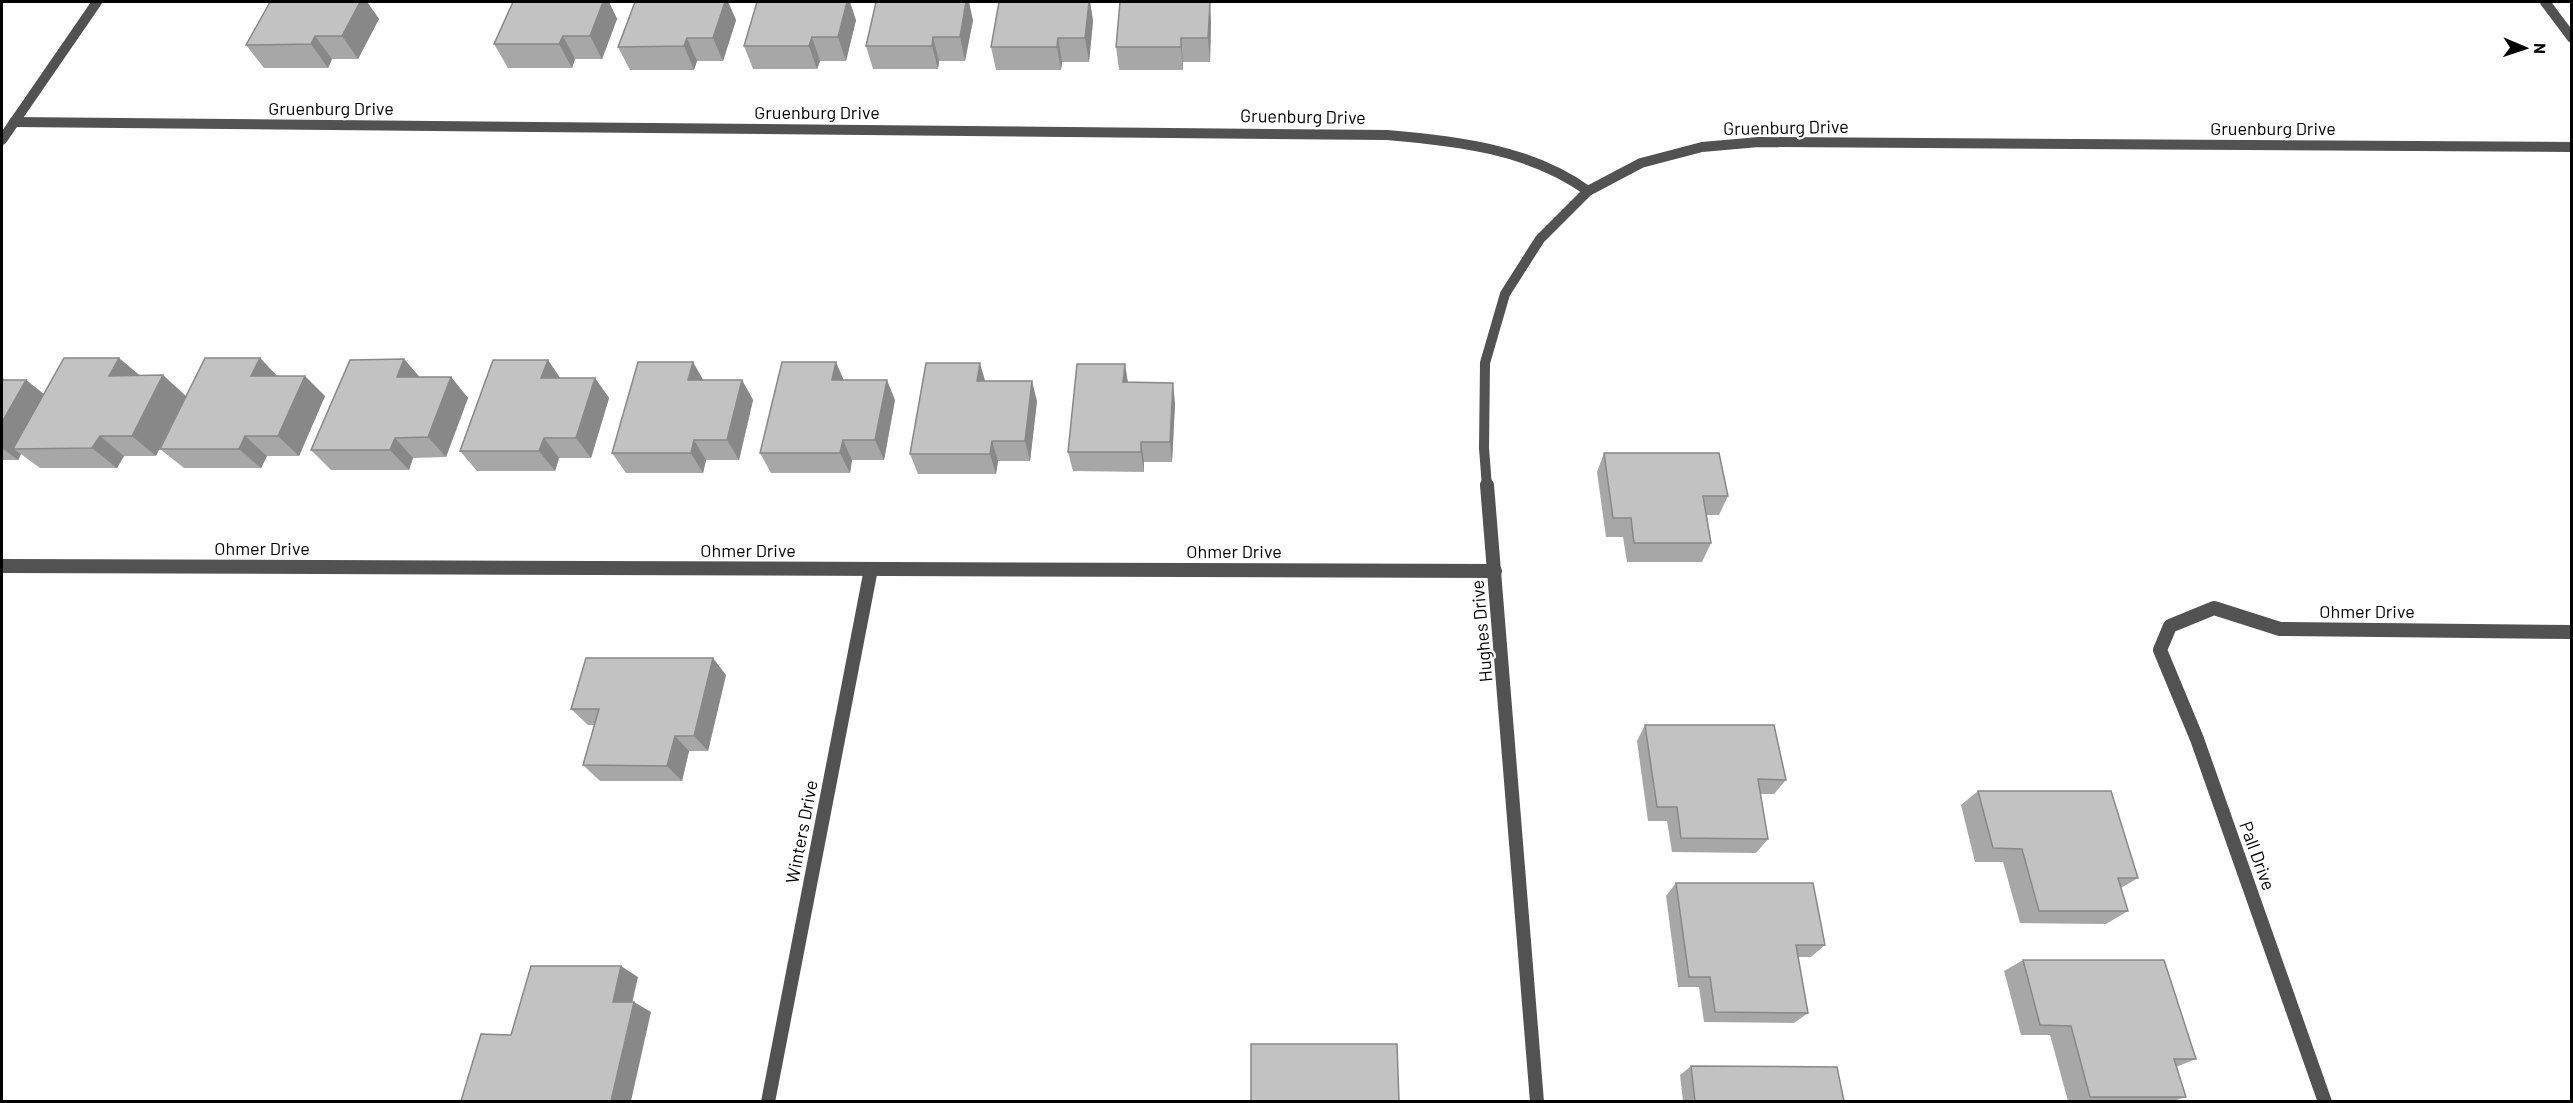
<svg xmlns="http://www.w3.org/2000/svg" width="2573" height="1103" viewBox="0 0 2573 1103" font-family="Barlow,sans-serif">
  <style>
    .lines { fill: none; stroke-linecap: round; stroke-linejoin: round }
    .minor-far1 { stroke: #525252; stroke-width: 10 }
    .minor { stroke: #525252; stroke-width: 14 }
    .wall { fill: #a7a7a7 }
    .shaded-wall { fill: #888 }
    .building { fill: #c2c2c2; stroke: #888; stroke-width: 1.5 }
    .labels { text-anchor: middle; stroke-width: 4.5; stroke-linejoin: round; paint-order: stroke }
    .street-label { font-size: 18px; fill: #000; stroke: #fff }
  </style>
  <rect width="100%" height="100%" fill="#fff"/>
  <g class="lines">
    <g class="minor-far1">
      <path d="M2545,2L2572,38"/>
      <path d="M14,122L1387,135C1457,141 1530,149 1588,191"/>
      <path d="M2,140L97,2"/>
      <path d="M1487,487L1484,448L1485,363L1505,294L1540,239L1588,191L1641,163L1702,147L1759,142L2572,147"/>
    </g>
    <g class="minor">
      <path d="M1487,485L1537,1102"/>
      <path d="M2,566L1495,571"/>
      <path d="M768,1102L871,569"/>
      <path d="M2325,1102L2197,739L2160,650L2170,626L2214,608L2280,629L2572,632"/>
    </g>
  </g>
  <g class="wall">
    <path d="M270,2H367L379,19L358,59H332L328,68H264L246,45Z"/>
    <path d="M513,2H609L617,19L602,59H575L572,68H508L494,44Z"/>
    <path d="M635,2H728L736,20L723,61H697L694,70H630L618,47Z"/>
    <path d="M999,2H1090L1093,21L1089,62H1062L1061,70H996L991,47Z"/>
    <path d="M856,20L846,61H820L817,69H753L744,46Z"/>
    <path d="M973,20L965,61H939L938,69H873L866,46Z"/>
    <path d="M1211,21L1210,62H1183V70H1119L1116,47Z"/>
    <path d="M64,358L156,456H124L117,468H40L21,454L18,460H2V377L5,380H26L44,394Z"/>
    <path d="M260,358L277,376L325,396L299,456H267L261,468H184L160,449Z"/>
    <path d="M404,359L419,377H451L468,398L446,457L413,458L409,470H331L311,450Z"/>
    <path d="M548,360L560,378H595L609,398L591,458H559L555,471H477L460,451Z"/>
    <path d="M1125,364L1128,382L1175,403L1172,462H1144V472L1073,471L1068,452Z"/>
    <path d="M703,380H742L753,400L739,460H706L703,473H626L612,453Z"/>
    <path d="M844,380L895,400L884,460H852L850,473H771L760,453Z"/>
    <path d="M985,381L1037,401L1030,461H998L996,474H918L910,454Z"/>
    <path d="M1604,453L1728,496L1719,515H1707L1711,543L1702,562H1627L1623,537H1606L1597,472Z"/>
    <path d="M726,675L708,751H689L682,781H600L583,765L594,725H588L571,709Z"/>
    <path d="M1645,725L1786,780L1774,794H1760L1768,839L1756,853L1672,852L1667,821H1648L1637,741Z"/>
    <path d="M1978,791L2138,878L2121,888L2128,911L2106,924L2020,923L2003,862H1975L1961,805Z"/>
    <path d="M1676,883L1825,945L1811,957H1798L1808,1013L1794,1023L1704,1022L1699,987H1678L1666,896Z"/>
    <path d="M2023,960L2196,1059L2176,1067L2186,1097L2173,1101H2068L2050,1035H2021L2004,971Z"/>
    <path d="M1691,1066L1844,1101H1683L1680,1075Z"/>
  </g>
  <g class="shaded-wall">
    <path d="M360,2H367L379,19L358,59L342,36Z"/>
    <path d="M603,2H609L617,19L602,59L590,36Z"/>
    <path d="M725,2H728L736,20L723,61L713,38Z"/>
    <path d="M847,2H850L856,20L846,61L838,37Z"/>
    <path d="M966,2H969L973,20L965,61L960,37Z"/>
    <path d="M1089,2H1090L1093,21L1089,62L1085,38Z"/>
    <path d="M1210,2L1211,21L1210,62L1208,38Z"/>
    <path d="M315,36L332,59L328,68L311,44Z"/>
    <path d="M563,36L575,59L572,68L559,44Z"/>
    <path d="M812,37L820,61L817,69L809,46Z"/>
    <path d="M933,37L939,61L938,69L932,46Z"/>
    <path d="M687,38L697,61L694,70L684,46Z"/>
    <path d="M1058,38L1062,62L1061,70L1057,47Z"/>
    <path d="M1181,38L1183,62V70L1181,47Z"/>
    <path d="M119,358L143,378L109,376Z"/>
    <path d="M260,358L280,379L251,376Z"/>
    <path d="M404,359L422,380L397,377Z"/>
    <path d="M548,360L562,381L541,378Z"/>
    <path d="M693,362L705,383L688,380Z"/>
    <path d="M836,362L845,383L832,380Z"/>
    <path d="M980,363L986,384L977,381Z"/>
    <path d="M1125,364L1128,385L1123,382Z"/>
    <path d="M163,375L186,396L156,456L132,436Z"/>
    <path d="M305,376L325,396L299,456L278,436Z"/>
    <path d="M451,377L468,398L446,457L428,437Z"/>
    <path d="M595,378L609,398L591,458L576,438Z"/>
    <path d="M26,380L51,400L13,449L21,454L18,460L2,448V422Z"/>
    <path d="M742,380L753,400L739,460L727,440Z"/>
    <path d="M887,380L895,400L884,460L875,440Z"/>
    <path d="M1032,381L1037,401L1030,461L1025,441Z"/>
    <path d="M1173,383L1175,403L1172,462L1170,442Z"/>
    <path d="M100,436L124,456L117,468L92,448Z"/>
    <path d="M245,436L267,456L261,468L239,449Z"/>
    <path d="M395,438L413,458L409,470L390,450Z"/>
    <path d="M544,438L559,458L555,471L539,451Z"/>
    <path d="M694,440L706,460L703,473L691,453Z"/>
    <path d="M843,440L852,460L850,473L840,453Z"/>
    <path d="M992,441L998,461L996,474L990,454Z"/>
    <path d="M1141,442L1144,462V472L1141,452Z"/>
    <path d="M713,658L726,675L708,751L694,736Z"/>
    <path d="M675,736L689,751L682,781L667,766Z"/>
    <path d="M621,966L638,977L630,1012L613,1002Z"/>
    <path d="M634,1002L651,1012L631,1101H611Z"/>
  </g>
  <g class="building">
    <path d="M270,2H360L342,36H315L311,44L246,45Z"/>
    <path d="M513,2H603L590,36H563L559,44H494Z"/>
    <path d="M635,2H725L713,38H687L684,46L618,47Z"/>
    <path d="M757,2H847L838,37H812L809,46H744Z"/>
    <path d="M876,2H966L960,37H933L932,46H866Z"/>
    <path d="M999,2H1089L1085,38H1058L1057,47H991Z"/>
    <path d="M1120,2H1210L1208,38H1181V47H1116Z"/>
    <path d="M64,358H119L109,376L163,375L132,436H100L92,448L13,449Z"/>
    <path d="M205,358H260L251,376H305L278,436H245L239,449H160Z"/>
    <path d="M404,359L397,377H451L428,437L395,438L390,450H311L350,360Z"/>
    <path d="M493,360H548L541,378H595L576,438H544L539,451H460Z"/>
    <path d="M638,362H693L688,380H742L727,440H694L691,453H612Z"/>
    <path d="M782,362H836L832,380H887L875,440H843L840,453H760Z"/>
    <path d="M926,363H980L977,381H1032L1025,441H992L990,454H910Z"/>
    <path d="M1077,364H1125L1123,382L1173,383L1170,442H1141V452H1068Z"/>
    <path d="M2,380H26L2,422Z"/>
    <path d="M1604,453H1719L1728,496H1703L1711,543H1634L1631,518H1613Z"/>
    <path d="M586,658H713L694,736H675L667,766L583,765L599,709H571Z"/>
    <path d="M1645,725H1774L1786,780L1758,779L1768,839L1681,838L1677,807H1657Z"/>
    <path d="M1978,791H2111L2138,878H2118L2128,911H2039L2022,849L1993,848Z"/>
    <path d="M1676,883H1813L1825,945H1796L1808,1013L1715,1012L1710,977H1689Z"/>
    <path d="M2023,960H2164L2196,1059H2174L2186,1097H2090L2071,1026L2040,1025Z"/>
    <path d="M531,966H621L613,1002H634L611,1101H461L481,1034L511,1035Z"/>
    <path d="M1251,1044H1397L1399,1101H1251Z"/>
    <path d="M1691,1066L1837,1067L1844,1101H1695Z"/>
  </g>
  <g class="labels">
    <g class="street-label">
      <text x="331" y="115">Gruenburg Drive</text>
      <text x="817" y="119">Gruenburg Drive</text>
      <text transform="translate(1303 117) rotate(1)" y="6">Gruenburg Drive</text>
      <text transform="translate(1786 128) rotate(-1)" y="6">Gruenburg Drive</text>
      <text x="2273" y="135">Gruenburg Drive</text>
      <text x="262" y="555">Ohmer Drive</text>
      <text x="748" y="557">Ohmer Drive</text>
      <text x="1234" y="558">Ohmer Drive</text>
      <text x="2367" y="618">Ohmer Drive</text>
      <text transform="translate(1482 631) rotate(-95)" y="6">Hughes Drive</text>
      <text transform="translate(802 832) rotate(-79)" y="6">Winters Drive</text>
      <text transform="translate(2257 856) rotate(70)" y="6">Pall Drive</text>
    </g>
  </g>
  <rect width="2573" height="1103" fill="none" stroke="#000000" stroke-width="6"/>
  <g transform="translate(2525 48) rotate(92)" stroke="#ffffff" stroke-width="4.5" paint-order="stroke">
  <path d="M0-4.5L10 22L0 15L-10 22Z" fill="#000000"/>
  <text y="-9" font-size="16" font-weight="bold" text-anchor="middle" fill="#000000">N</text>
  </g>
</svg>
